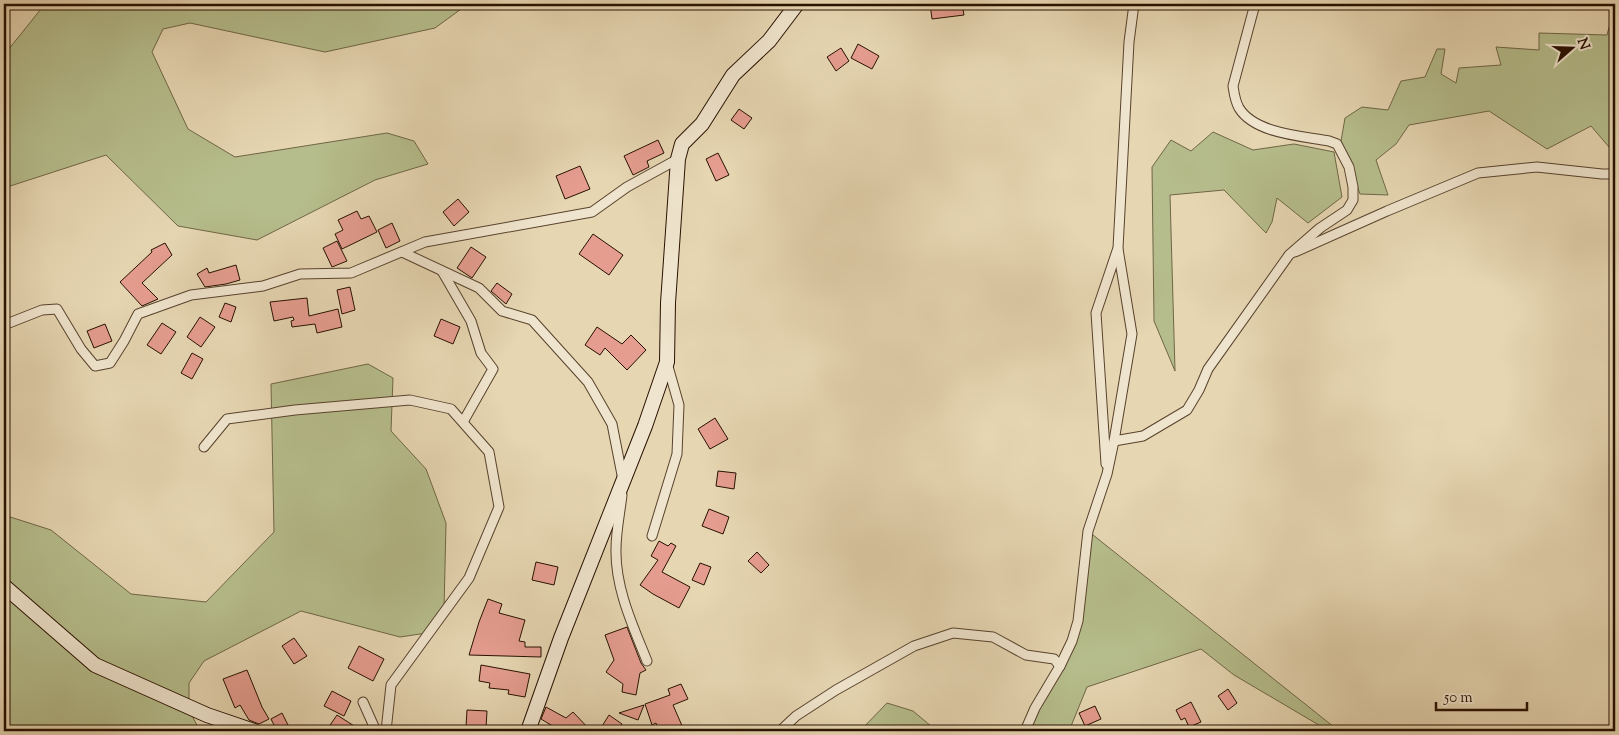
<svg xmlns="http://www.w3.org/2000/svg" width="1619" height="735" viewBox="0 0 1619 735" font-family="'Sorts Mill Goudy',serif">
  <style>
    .green { fill: #b6bd8c; stroke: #6f6646 }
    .building { fill: #e59d8f; stroke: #281000 }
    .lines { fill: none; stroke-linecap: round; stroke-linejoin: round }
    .street-casing { stroke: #58422c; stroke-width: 11 }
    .secondary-casing { stroke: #281000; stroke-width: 16 }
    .street { stroke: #efe4cd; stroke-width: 9 }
    .secondary { stroke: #efe4cd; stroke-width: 14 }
  </style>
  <rect width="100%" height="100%" fill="#e6d6b2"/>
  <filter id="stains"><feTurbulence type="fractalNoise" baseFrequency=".004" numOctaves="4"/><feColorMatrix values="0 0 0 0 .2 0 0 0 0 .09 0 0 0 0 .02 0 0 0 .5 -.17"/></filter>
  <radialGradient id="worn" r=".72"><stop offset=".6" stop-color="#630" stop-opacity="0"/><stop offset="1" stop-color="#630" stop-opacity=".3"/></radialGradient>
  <g class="green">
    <path d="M45,4H271L285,6L305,4H468L435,28L325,52L190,23L163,29L152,52L188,129L235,157L387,133L414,141L428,164L375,180L257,240L178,226L106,155L4,188V55Z"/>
    <path d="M1615,18V154L1591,126L1547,149L1489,111L1409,125L1396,144L1376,160L1388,195L1360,194L1341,141L1345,118L1362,107L1388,110L1401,81L1425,77L1437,49H1445L1441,74L1456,83L1459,68L1501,65L1496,47L1539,50V33L1607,35L1611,20Z"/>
    <path d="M1213,132L1253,150L1294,144L1334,152L1342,197L1308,223L1277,198L1272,222L1266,233L1224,190L1170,195L1175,371L1154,321L1152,167L1171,140L1191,151Z"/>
    <path d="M368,364L393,378L391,431L426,469L446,523L444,609L427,633L400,637L301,611L204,661L189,683V710L200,731H4V515L51,530L131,594L206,602L274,532L271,384Z"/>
    <path d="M1088,531L1339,731H1329L1234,675L1201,649L1087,687L1069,731H1020L1060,666L1072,641Z"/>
    <path d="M887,703L913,711L937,731H860Z"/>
  </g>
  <g class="building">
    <path d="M930,4H962L964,15L932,19Z"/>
    <path d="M858,44L879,56L872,69L851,58Z"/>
    <path d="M841,48L849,61L836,71L827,57Z"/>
    <path d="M739,109L752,118L744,129L731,120Z"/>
    <path d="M658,140L664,153L647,161L649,167L633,175L624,156Z"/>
    <path d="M718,153L729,175L716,181L706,159Z"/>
    <path d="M580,166L590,189L565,199L556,176Z"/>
    <path d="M458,199L469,212L454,226L443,212Z"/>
    <path d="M357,211L361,219L369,216L377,232L342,249L335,234L343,230L338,220Z"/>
    <path d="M392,223L400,241L386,248L378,230Z"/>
    <path d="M593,234L623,255L609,275L579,254Z"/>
    <path d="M337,241L347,261L332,267L323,248Z"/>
    <path d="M165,243L172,255L142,283L158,299L142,306L120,282L152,252L151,250Z"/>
    <path d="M471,247L486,257L472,278L457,268Z"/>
    <path d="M236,265L240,280L226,284L205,287L197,274L207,268L209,273Z"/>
    <path d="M497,283L512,294L506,304L491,291Z"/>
    <path d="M350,287L355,310L342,314L337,290Z"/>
    <path d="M307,298L309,316L338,309L342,327L317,333L315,324L292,327L291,321L294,320L293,317L274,321L270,302Z"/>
    <path d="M225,303L236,307L231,322L219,317Z"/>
    <path d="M200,317L215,327L201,347L187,337Z"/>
    <path d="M441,319L460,327L453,344L434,336Z"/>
    <path d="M162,323L176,332L161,354L147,345Z"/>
    <path d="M105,324L112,341L94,348L87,331Z"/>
    <path d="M597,327L622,344L631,335L646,350L627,370L605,348L600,355L585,345Z"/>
    <path d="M192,353L203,359L192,379L181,373Z"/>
    <path d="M715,418L728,439L710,449L698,429Z"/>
    <path d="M718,471L736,473L734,489L716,486Z"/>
    <path d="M709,509L729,517L723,534L702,526Z"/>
    <path d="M659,541L668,546L671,543L676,546L662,572L690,587L679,608L653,594L640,585L658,560L651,556Z"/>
    <path d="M757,552L769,565L761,573L748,561Z"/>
    <path d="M536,562L558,567L554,585L532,580Z"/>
    <path d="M700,563L711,567L704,585L692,580Z"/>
    <path d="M488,599L502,604L499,613L525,620L519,641L525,642V647H541V657L469,655L479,622Z"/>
    <path d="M627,627L641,663L646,670L640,673L636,695L622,692L623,684L606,672L614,660L605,635Z"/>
    <path d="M294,638L307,656L294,664L282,646Z"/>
    <path d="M359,646L384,659L373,681L348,668Z"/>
    <path d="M481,665L530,674L525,697L508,694L509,690L489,688L490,683L479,681Z"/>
    <path d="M247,670L262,707L269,719L259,724L249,720L240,705L235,708L223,679Z"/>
    <path d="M681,684L688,699L673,705L683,728L677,731H660L656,723L652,725L645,704L670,695L668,689Z"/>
    <path d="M1228,689L1237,703L1228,710L1218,696Z"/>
    <path d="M332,691L351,701L344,716L324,706Z"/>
    <path d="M1191,702L1201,722L1189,727L1185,718L1181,720L1176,710Z"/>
    <path d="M644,705L638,720L619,713Z"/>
    <path d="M1095,706L1101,719L1085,726L1079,713Z"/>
    <path d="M546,707L566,718L573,712L591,731H561L541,719Z"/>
    <path d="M467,710L487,711L486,728L466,727Z"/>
    <path d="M282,713L291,731H277L271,719Z"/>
    <path d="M337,715L362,731H326Z"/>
    <path d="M609,715L622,724L618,731H599Z"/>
  </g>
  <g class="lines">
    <g class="street-casing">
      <g id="street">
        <path d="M402,252L479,288L502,311L532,320L588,382L612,424L623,480"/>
        <path d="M1295,252L1387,211L1478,173L1537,167L1602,174H1615"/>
        <path d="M442,271L471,321L481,353L493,369L463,422"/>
        <path d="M4,325L42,310L57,309L81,349L95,366L110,363L124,341L138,314L191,295L263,286L300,274L351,273L425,242L592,212L627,187L678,159"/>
        <path d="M1114,441L1132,334L1118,249"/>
        <path d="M204,447L227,419L295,410L410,400L451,409L489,452L499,507L469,578L391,685L386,731"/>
        <path d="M1106,464L1096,313L1118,248L1129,42L1134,4"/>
        <path d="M622,495C620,513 616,531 616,549C615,588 633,626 647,661"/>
        <path d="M652,536L677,454L679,405L667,363"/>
        <path d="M363,702L376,731"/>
        <path d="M780,731L796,716L836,690L914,646L953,633L993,637L1026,655L1054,659L1060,666"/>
        <path d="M1025,731L1035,708L1060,666L1072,641L1078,621L1088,531L1107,474L1114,441L1143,436L1187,410L1199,390L1208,369L1289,255L1320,228L1347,210L1353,200V187L1349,167L1337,144L1329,141C1303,136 1255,134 1239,108C1235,101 1234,93 1233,86L1255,4"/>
      </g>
    </g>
    <g class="secondary-casing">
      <g id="secondary">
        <path d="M4,586L95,665L207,715L254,731"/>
        <path d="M528,731L561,638L645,426L667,362L668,303L674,217L678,159L682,144L702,124L733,75L769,41L797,4"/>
      </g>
    </g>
    <use href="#street" class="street"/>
    <use href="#secondary" class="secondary"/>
  </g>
  <rect width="1619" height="735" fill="none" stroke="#e6d6b2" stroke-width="20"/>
  <rect x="5" y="5" width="1609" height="725" fill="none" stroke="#281000" stroke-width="2.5"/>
  <rect x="10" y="10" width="1599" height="715" fill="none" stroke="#281000"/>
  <g transform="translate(1572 48) rotate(70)" stroke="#efe4cd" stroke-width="4" paint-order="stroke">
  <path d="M0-4L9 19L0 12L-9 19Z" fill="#281000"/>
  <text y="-8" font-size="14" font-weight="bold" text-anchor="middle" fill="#281000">N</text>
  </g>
  <path d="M1436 702v8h91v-8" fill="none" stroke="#281000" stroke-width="2.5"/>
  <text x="1444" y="702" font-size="15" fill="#281000" stroke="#efe4cd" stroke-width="4" paint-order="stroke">50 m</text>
  <rect width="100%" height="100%" filter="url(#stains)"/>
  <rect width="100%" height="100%" fill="url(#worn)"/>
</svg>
